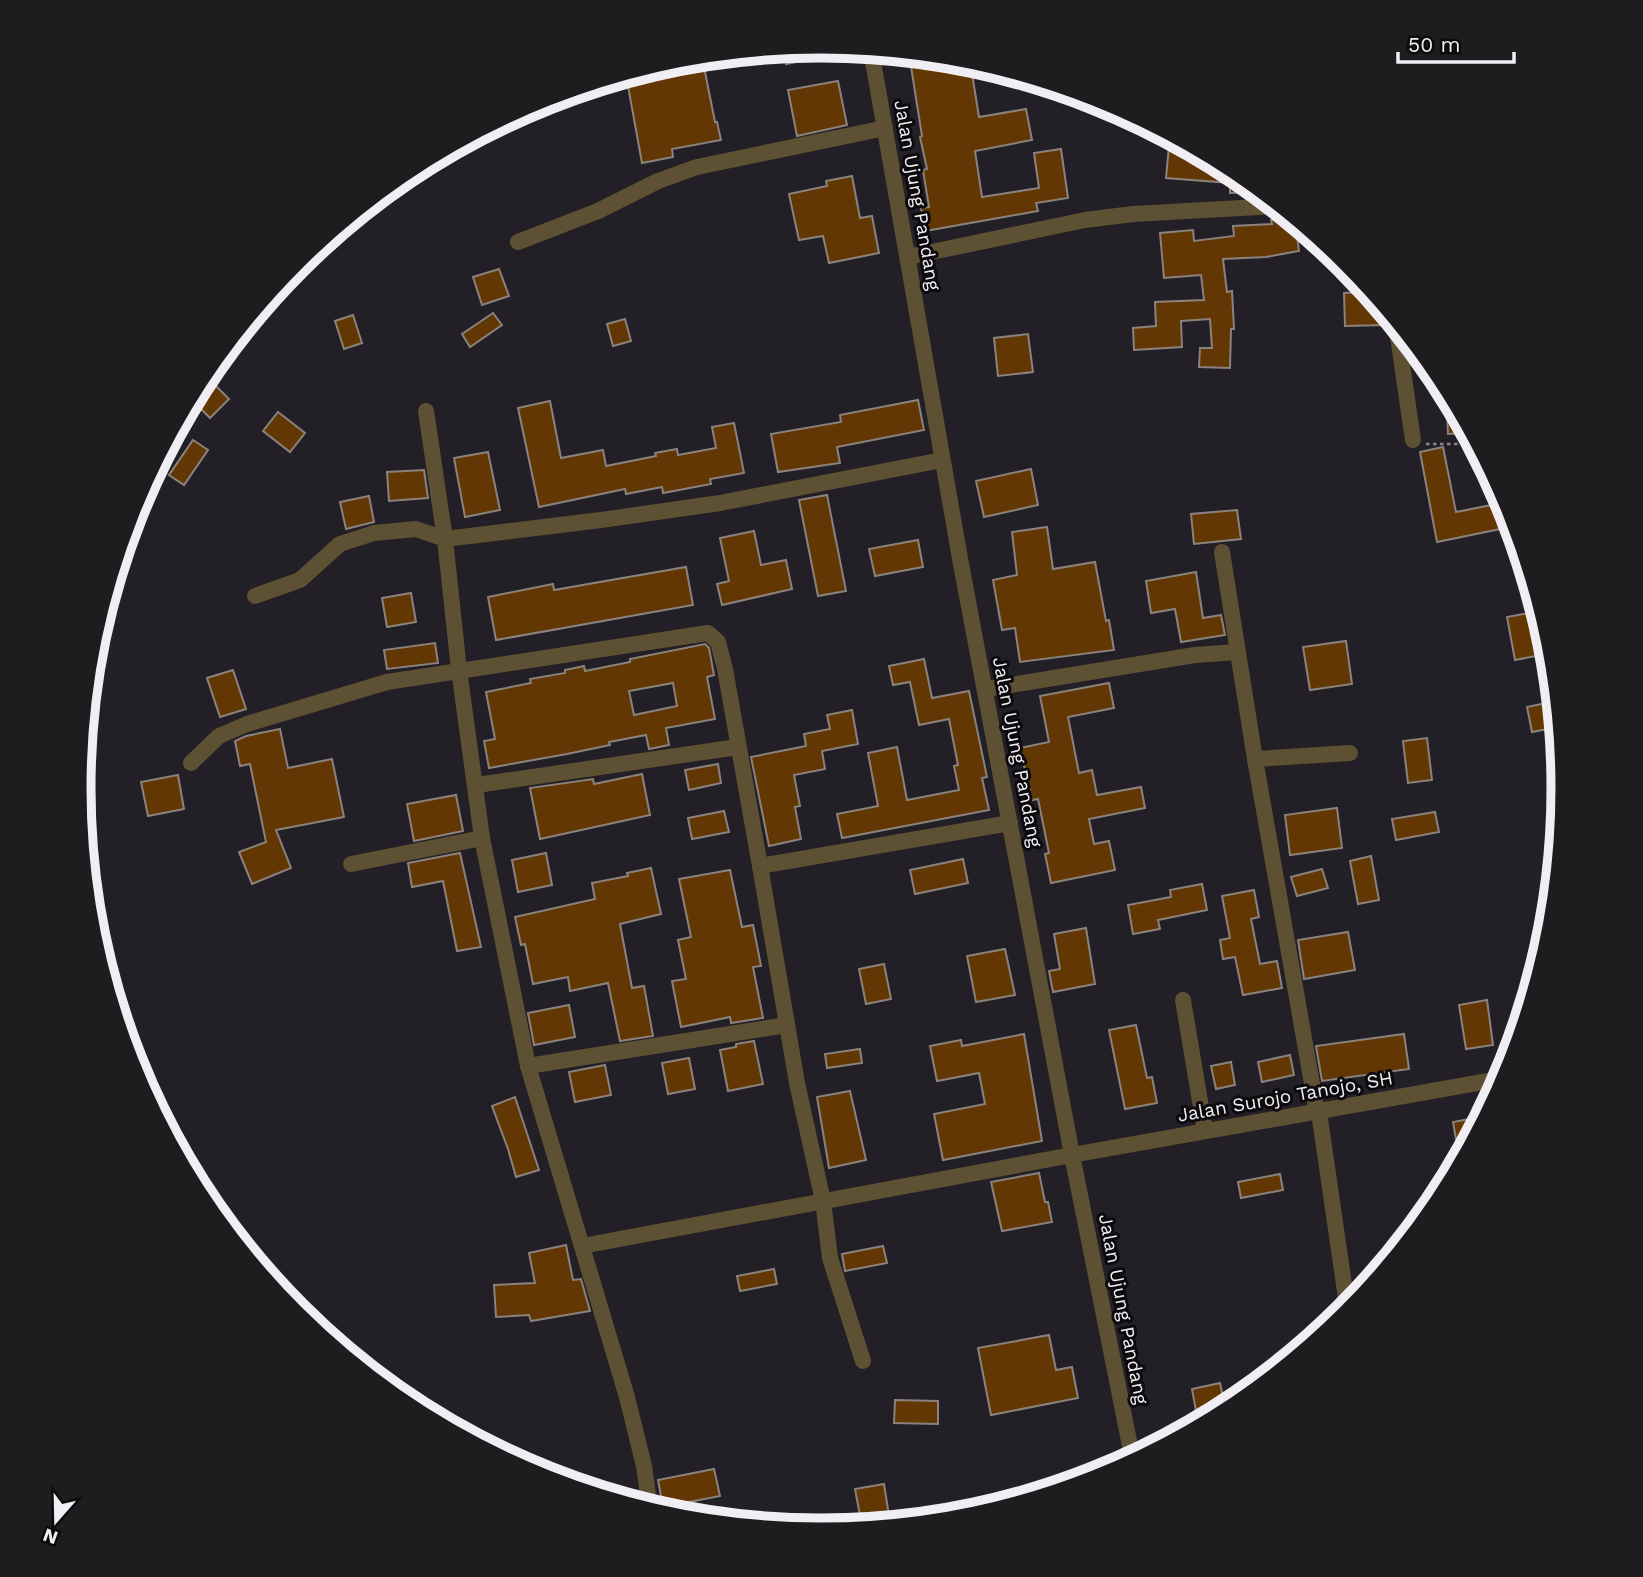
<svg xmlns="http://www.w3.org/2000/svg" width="1643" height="1577" viewBox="0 0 1643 1577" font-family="'Work Sans',sans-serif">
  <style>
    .building { fill: #633703; stroke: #8a827c; stroke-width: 2; fill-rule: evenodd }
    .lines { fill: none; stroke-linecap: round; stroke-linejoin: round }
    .path { stroke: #89858b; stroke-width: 2.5; stroke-dasharray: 3.5 3.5; stroke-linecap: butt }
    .minor { stroke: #5e5032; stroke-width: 16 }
    .labels { text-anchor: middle; stroke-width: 6; stroke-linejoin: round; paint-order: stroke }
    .street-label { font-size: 19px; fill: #f1eef3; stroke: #0c0a0d }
    .rim { fill: none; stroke: #f1eef3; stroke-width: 9 }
  </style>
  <rect width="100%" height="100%" fill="#231f26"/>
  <g class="building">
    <path d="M822,46L849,48L850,52L786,64L784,49Z"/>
    <path d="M909,54L970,61L979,117L1026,109L1032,140L975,151L982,197L1039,188L1034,153L1061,149L1068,198L1036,203L1038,211L925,231L921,208L929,207L923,170L927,169L920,137L922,136Z"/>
    <path d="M702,57L715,122H717L721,140L672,149L673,157L642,163L626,75L677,60Z"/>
    <path d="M838,81L847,125L797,136L788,90Z"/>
    <path d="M1169,146L1191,148L1235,171L1260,192L1230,193V183L1166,178Z"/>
    <path d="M852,176L860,218L872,216L879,253L829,263L823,236L799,240L789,194L827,186L826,181Z"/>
    <path d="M1291,217L1295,220L1299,251L1266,257L1223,259L1227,292L1232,291L1234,329H1231L1230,368L1199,367L1200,348H1212L1210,319L1181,321L1182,347L1134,350L1133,328L1156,326L1155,302L1204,300L1201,275L1164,278L1160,233L1193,230L1194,241L1234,236L1233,226L1272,224L1271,220Z"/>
    <path d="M499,269L509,296L482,305L473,277Z"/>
    <path d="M1370,292L1385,310L1386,325L1345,326L1344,293Z"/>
    <path d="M493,313L502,325L470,347L462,334Z"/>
    <path d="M353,315L362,343L344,349L335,321Z"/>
    <path d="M625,319L631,341L613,346L607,324Z"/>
    <path d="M1028,334L1033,372L998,376L994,338Z"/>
    <path d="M205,375L229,399L210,418L191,399Z"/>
    <path d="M1446,388L1462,419L1470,433L1448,434Z"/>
    <path d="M918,400L924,430L837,447L840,463L778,472L771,434L841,422L840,415Z"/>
    <path d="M550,401L561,458L603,450L606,466L656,456L655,453L677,449L678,455L716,448L712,427L734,423L744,473L710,479L711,484L663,493L662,487L626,494L625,489L539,507L518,408Z"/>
    <path d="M278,412L305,433L290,452L263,431Z"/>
    <path d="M193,440L208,450L184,485L169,475Z"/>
    <path d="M1443,447L1456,512L1507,502L1515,526L1437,542L1420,452Z"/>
    <path d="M488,452L500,510L465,517L454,458Z"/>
    <path d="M1031,469L1038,505L984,517L976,481Z"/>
    <path d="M424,470L428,498L389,501L387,472Z"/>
    <path d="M827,495L846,591L818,596L799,500Z"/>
    <path d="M369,496L374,522L346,529L340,502Z"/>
    <path d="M1237,510L1241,539L1194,544L1191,514Z"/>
    <path d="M1047,527L1053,569L1095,562L1106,621L1109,620L1114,650L1020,662L1015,628L1002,630L993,580L1017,575L1012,532Z"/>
    <path d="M754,531L761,565L786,560L792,589L722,605L717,584L729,581L720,538Z"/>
    <path d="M918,540L923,567L875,576L869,549Z"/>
    <path d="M686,567L693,605L496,640L488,597L553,584L554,590Z"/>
    <path d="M1196,572L1203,618L1221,615L1225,635L1181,642L1175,609L1151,613L1146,581Z"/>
    <path d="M411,593L416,622L387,627L382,598Z"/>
    <path d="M1540,611L1551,653L1515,660L1507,617Z"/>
    <path d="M1346,641L1352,684L1310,690L1303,647Z"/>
    <path d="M435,643L438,663L387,669L384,650Z"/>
    <path d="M705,644L709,648L714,675L707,677L715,719L666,728L669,745L649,749L646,735L609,742L610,745L567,754L489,768L484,741L495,739L486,692L531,683L530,679L565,673V670L584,666L585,671L630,662V659ZM673,683L677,706L634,715L629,691Z"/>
    <path d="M924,659L932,698L969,691L987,777L982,778L989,810L842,838L837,814L878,806L868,753L897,747L907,800L959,790L954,766L958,765L949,719L919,725L910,682L893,685L889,666Z"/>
    <path d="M233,670L246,709L220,717L207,678Z"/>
    <path d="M1109,683L1114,708L1068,717L1079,773L1092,770L1097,795L1141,787L1145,808L1089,819L1094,844L1109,841L1115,870L1051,883L1045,854L1049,853L1038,799L1032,800L1020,748L1049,742L1040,696Z"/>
    <path d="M1556,701L1558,727L1532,732L1527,707Z"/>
    <path d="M852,710L858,744L822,751L825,769L794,775L800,806L795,807L801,839L769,846L751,757L806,746L804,734L830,729L827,715Z"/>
    <path d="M280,729L288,768L332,759L344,817L276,830L291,868L252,884L239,852L266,842L250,764L240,766L235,741L246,736Z"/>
    <path d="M1427,738L1432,780L1408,783L1403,741Z"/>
    <path d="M718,764L721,783L689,790L685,770Z"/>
    <path d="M642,774L650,815L540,839L530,788L593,779L594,784Z"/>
    <path d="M178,775L184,809L148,816L141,782Z"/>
    <path d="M456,795L463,831L414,841L407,804Z"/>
    <path d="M1337,808L1342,848L1290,855L1285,815Z"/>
    <path d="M724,811L729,832L692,839L688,818Z"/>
    <path d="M1435,812L1439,832L1396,840L1392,819Z"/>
    <path d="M460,853L481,947L457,951L443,881L412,887L408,863Z"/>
    <path d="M546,853L552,885L518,892L512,860Z"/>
    <path d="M1371,856L1379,900L1358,904L1350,861Z"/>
    <path d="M963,859L968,883L915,894L910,870Z"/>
    <path d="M651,868L661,914L620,924L632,988L644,986L653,1036L620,1041L608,983L570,991L568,977L533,984L525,944L521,945L515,917L595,899L592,883L628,876L627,873Z"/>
    <path d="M1322,869L1328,888L1297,896L1291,877Z"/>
    <path d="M730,870L742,927L753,925L761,966L753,967L763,1018L731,1023L730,1017L681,1027L672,981L686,979L678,940L691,937L679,879Z"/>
    <path d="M1202,884L1207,910L1158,920L1160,929L1133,934L1128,905L1171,897L1170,890Z"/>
    <path d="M1254,890L1259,917L1251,919L1260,964L1277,961L1282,988L1243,995L1235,957L1223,959L1220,940L1230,938L1222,896Z"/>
    <path d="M1086,928L1095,984L1053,992L1049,971L1060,969L1054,934Z"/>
    <path d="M1348,932L1355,970L1304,979L1298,940Z"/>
    <path d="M1005,949L1015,995L976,1002L967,956Z"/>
    <path d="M884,964L891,999L866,1004L859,969Z"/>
    <path d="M1487,1000L1493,1045L1466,1049L1459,1005Z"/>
    <path d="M569,1005L575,1037L534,1045L528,1013Z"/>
    <path d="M1136,1025L1147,1078L1152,1077L1157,1103L1125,1109L1109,1030Z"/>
    <path d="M1024,1034L1042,1141L943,1160L934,1114L985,1104L979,1073L937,1081L930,1046L961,1040L962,1046Z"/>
    <path d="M1404,1034L1409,1069L1322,1081L1316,1046Z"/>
    <path d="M754,1041L763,1084L728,1091L720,1050L736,1047V1044Z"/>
    <path d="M860,1049L862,1063L827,1068L825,1054Z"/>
    <path d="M1290,1055L1294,1075L1262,1082L1258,1062Z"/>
    <path d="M689,1058L695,1089L668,1094L662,1063Z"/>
    <path d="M1231,1062L1235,1085L1216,1089L1211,1066Z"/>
    <path d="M605,1065L611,1095L575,1102L569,1072Z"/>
    <path d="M850,1091L866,1160L829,1168L817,1097Z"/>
    <path d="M515,1097L539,1170L516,1177L508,1149L492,1106Z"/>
    <path d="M1485,1116L1460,1162L1453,1122Z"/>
    <path d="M1039,1173L1045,1202H1048L1052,1222L1002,1231L991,1182Z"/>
    <path d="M1280,1174L1283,1190L1241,1198L1238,1182Z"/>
    <path d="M566,1245L573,1280L581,1279L590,1311L531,1321L529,1315L496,1317L494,1285L535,1283L529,1253Z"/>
    <path d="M883,1246L887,1263L845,1271L842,1254Z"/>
    <path d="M774,1269L777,1284L740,1291L737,1276Z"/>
    <path d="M1049,1335L1056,1370L1072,1367L1078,1398L991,1415L978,1348Z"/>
    <path d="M1220,1383L1226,1411L1208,1421L1198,1422L1192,1389Z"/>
    <path d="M895,1400L938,1401V1424L894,1423Z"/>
    <path d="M714,1469L720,1496L663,1507L658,1480Z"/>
    <path d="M884,1484L889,1516L861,1521L855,1489Z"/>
  </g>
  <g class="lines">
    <path class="path" d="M1426,444H1476"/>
    <g class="minor">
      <path d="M871,50L961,564L1072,1155L1133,1461"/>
      <path d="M518,242L598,211L658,181L697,167L885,128"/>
      <path d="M908,257L1085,220L1133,214L1278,206"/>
      <path d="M1396,323L1413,440"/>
      <path d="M426,411L445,539L459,670L482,838L528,1066L627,1397L644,1466L650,1509"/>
      <path d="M1222,552L1255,759L1317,1112"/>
      <path d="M255,596L300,580L340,544L374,533L416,529L445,539L601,520L720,503L942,460"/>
      <path d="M986,689L1195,655L1237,652"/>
      <path d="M1255,759L1350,753"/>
      <path d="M191,763L219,736L247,724L387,682L708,633L718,642L725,669L760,866L1010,823"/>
      <path d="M477,785L738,747"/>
      <path d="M351,864L482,838"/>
      <path d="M760,866L797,1083L823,1201L830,1258L863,1361"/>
      <path d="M1183,1000L1205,1131"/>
      <path d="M528,1066L787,1025"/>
      <path d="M1319,1112L1348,1312"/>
      <path d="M582,1246L1072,1155L1505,1078"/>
    </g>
  </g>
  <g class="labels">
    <g class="street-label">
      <text transform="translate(918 195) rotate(80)" y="7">Jalan Ujung Pandang</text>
      <text transform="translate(1018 752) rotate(79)" y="7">Jalan Ujung Pandang</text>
      <text transform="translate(1285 1096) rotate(-10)" y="7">Jalan Surojo Tanojo, SH</text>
      <text transform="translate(1124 1309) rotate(79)" y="7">Jalan Ujung Pandang</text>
    </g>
  </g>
  <path d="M0 0H1643V1577H0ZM91 788a730 730 0 1 1 1460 0a730 730 0 1 1-1460 0Z" fill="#1e1c1f" fill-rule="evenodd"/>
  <path class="rim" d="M91 788a730 730 0 1 1 1460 0a730 730 0 1 1-1460 0Z"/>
  <g transform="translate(56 1521) rotate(200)" stroke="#0c0a0d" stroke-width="5" paint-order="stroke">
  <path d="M0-5L12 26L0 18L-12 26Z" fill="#f1eef3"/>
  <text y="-10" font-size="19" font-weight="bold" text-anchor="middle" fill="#f1eef3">N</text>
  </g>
  <path d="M1398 52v10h116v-10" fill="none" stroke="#f1eef3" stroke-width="3.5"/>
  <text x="1408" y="52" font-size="21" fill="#f1eef3" stroke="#0c0a0d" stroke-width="5" paint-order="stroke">50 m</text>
</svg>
